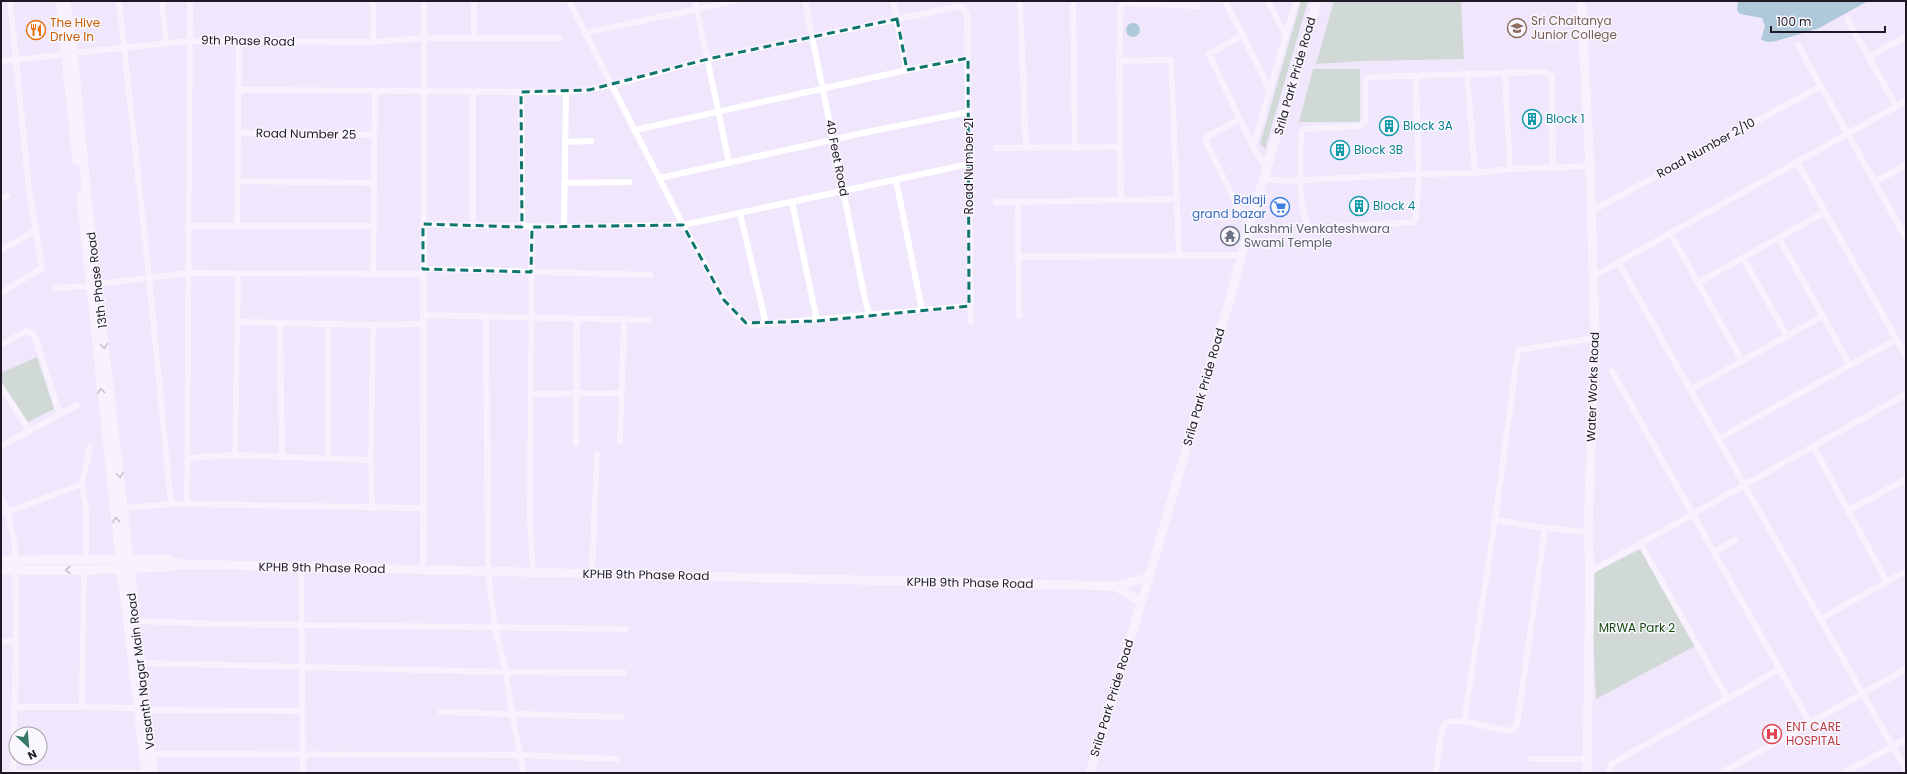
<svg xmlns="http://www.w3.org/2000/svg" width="1907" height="774" viewBox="0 0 1907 774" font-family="Poppins,sans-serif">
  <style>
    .green { fill: #acc8a8 }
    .water { fill: #5fa5b3 }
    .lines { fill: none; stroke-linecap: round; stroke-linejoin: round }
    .street { stroke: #fff; stroke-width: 6 }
    .secondary { stroke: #fff; stroke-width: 9 }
    .oneway { stroke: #9a989d }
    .marked { fill: none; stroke: #0f766e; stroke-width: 3; stroke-dasharray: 8 5; stroke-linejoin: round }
    .labels { text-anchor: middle; stroke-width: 3; stroke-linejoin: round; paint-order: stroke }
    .education-label { font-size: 12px; fill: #785e54; stroke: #faf8fe; text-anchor: start }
    .food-label { font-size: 12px; fill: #c56008; stroke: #faf8fe; text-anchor: start }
    .street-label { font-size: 12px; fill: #1e1925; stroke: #faf8fe }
    .culture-label { font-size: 12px; fill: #0d838f; stroke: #faf8fe; text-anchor: start }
    .shop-label { font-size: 12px; fill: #366cbe; stroke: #faf8fe; text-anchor: end }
    .worship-label { font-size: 12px; fill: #5b616d; stroke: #faf8fe; text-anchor: start }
    .park-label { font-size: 12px; fill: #16480e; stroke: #faf8fe }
    .health-label { font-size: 12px; fill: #be3a42; stroke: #faf8fe; text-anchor: start }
  </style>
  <rect width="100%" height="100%" fill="#f0e7fc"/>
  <g class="green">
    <path d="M1301,1H1308L1265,149L1260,144Z"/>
    <path d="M1334,1H1461L1464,59L1364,61L1316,64Z"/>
    <path d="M1313,69H1360V122H1299Z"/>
    <path d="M37,357L54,409L28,422L1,382V373Z"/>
    <path d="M1643,548L1697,645L1596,699L1590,574Z"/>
  </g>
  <g class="water">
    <path d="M1738,1H1868L1819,28L1776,41C1770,42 1766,43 1761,39L1765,26L1762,18L1740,14L1737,10Z"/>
    <circle cx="1133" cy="30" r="7"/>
  </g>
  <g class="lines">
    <g class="street">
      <path d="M119,1L149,277L171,504"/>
      <path d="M162,1L166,43"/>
      <path d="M569,1L683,225L724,300L738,317L746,323L754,325L969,306"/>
      <path d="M695,1L729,162"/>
      <path d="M805,1L866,304L870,315"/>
      <path d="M893,1L907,70"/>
      <path d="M1073,1L1075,147"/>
      <path d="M1225,1L1270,90"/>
      <path d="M1268,1L1286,36"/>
      <path d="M1121,3L1198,6"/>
      <path d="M1020,5L1026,148"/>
      <path d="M1847,19L1896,106"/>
      <path d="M585,33L734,1"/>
      <path d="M1243,35L1209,54L1253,147L1267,168"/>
      <path d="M474,38V1"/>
      <path d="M373,42V1"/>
      <path d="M1798,45L1906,238"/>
      <path d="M73,53L189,41L373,42L423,38H560"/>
      <path d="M1869,57L1906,36"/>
      <path d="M1,61L16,60L67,54"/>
      <path d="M1119,61L1171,60L1179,255"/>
      <path d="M1505,74L1510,169"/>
      <path d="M1467,75L1475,173"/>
      <path d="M1416,77L1419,174L1416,218L1413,222L1315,228L1308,225C1297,205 1301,156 1301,133L1304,129L1360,126L1365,121V81L1369,77L1543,72L1552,76L1553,168"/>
      <path d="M238,90L566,92L564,227"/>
      <path d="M521,92L522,227"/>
      <path d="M566,92C614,88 661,70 708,59C791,40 876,24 960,6L964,8L967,16L971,321"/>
      <path d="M1240,119L1208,136L1205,140L1241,213"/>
      <path d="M635,130L907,70L968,58"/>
      <path d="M237,133L374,135"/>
      <path d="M565,142L591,141"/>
      <path d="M1253,147L1296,1"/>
      <path d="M996,148L1120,147"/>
      <path d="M1797,162L1906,356"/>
      <path d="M660,178L872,131L969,112"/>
      <path d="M1263,179L1284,181L1419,174L1475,173L1510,169L1590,166"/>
      <path d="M896,180L922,310"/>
      <path d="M237,181L374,183"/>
      <path d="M1875,182L1906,165"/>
      <path d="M564,183L629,182"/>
      <path d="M1,199L7,196"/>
      <path d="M1121,200L1119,61L1121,1"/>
      <path d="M792,202L817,321"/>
      <path d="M996,202H1018"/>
      <path d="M1592,211L1821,86"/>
      <path d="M740,213L766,324"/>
      <path d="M423,224L564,227L683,225L969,164"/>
      <path d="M189,226H373"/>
      <path d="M237,226L239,41"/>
      <path d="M473,226V92"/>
      <path d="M532,227L530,519L533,572"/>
      <path d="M1670,233L1742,361"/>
      <path d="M1779,238L1850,365"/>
      <path d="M1,250L35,231"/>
      <path d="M1019,257L1242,255"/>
      <path d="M1743,258L1787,336"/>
      <path d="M1618,262L1906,770"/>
      <path d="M423,269L651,275"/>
      <path d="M373,274L375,91"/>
      <path d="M1594,276L1906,101"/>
      <path d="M1698,283L1825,212"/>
      <path d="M97,284L189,273L423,274"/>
      <path d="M54,288L89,286"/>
      <path d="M1,293L42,268L29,190L10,1"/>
      <path d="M423,315L648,320"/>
      <path d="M1019,316L1018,202L1177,199"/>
      <path d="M486,317L488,571L495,628L506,672L512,715L524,773"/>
      <path d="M280,323L282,458"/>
      <path d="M328,324V459"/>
      <path d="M373,325L423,324"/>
      <path d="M1,345L26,331L34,334L60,414"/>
      <path d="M1612,371L1810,723"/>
      <path d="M1,387L29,430"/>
      <path d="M1690,390L1823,316"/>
      <path d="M531,394L621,393"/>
      <path d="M1718,439L1897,339"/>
      <path d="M620,441L624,320"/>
      <path d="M576,443L577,319"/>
      <path d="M1,446L77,405"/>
      <path d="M1813,446L1887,582"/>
      <path d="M235,455L371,460L373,325L237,322"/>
      <path d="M188,458L235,455L238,274"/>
      <path d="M371,460L372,508"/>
      <path d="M1,498L8,512H1"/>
      <path d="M187,504L423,508"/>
      <path d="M124,508L171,504H187L190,1"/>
      <path d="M1848,511L1906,479"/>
      <path d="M1495,520L1545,528L1588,532"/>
      <path d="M1640,543L1727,698"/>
      <path d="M1714,552L1735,540"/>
      <path d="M86,560V511L82,484L90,446"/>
      <path d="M301,567L303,773"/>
      <path d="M84,570L82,707L138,708L146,710L303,711"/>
      <path d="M423,570L424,1"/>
      <path d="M1590,572L1906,394"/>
      <path d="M592,573L597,454"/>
      <path d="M1820,619L1906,571"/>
      <path d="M135,621L219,624L626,629"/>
      <path d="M16,641L15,547L8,512L82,484"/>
      <path d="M1,642L16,641L13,773"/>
      <path d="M140,663L506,672L624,673"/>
      <path d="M15,707H82"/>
      <path d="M441,712L621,717"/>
      <path d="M1464,721L1495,520L1518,350L1595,338"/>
      <path d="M151,754L521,755L617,759"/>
      <path d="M1531,759H1587"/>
      <path d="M1,773H146"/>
      <path d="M1436,773C1438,763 1439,731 1445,724C1452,715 1496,729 1508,731L1513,729L1517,725L1545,528"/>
      <path d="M1610,773L1609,769L1611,764L1780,669"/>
      <path d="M1721,773L1906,669"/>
      <path d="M1844,773L1906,739"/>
    </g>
    <g class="secondary">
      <path d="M60,1L77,161"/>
      <path d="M66,1L73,53L87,197L129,559"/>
      <path d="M1581,1L1590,166L1595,338L1588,532L1590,572L1587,773"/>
      <path d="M81,195L120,559"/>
      <path d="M1,560L168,559L178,564"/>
      <path d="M121,568L146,773"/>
      <path d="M130,568L153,773"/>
      <path d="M1,570H84L167,567L178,564L1115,586L1148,578"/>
      <path d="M1115,586L1141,602"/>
      <path d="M1090,773L1159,543L1233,288L1251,221L1317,1"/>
    </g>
  </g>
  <defs><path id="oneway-chevron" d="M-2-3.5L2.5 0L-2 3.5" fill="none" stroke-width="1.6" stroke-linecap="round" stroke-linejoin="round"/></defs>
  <g class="oneway">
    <use href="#oneway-chevron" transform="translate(104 346) rotate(84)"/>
    <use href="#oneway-chevron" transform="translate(101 391) rotate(-96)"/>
    <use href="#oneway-chevron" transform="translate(120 475) rotate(82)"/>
    <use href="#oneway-chevron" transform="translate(116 520) rotate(-96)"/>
    <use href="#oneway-chevron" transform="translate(68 570) rotate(-180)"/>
  </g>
  <path d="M0 0H1907V774H0ZM897,19L907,70L968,58L969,306L817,321L746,323L724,300L683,225L532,227L531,272L423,269V224L522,227L521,92L589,90L708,59Z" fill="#f0e7fc" fill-opacity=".55" fill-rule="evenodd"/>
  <path class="marked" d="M897,19L907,70L968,58L969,306L817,321L746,323L724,300L683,225L532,227L531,272L423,269V224L522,227L521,92L589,90L708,59Z"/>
  <defs>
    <g id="university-ring" transform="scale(1)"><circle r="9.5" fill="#faf8fe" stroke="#8d6e63" stroke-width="1.5"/><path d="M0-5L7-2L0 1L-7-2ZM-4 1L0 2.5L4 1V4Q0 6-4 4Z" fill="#8d6e63"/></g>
    <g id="restaurant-ring" transform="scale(1)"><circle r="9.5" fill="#faf8fe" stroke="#e8710a" stroke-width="1.5"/><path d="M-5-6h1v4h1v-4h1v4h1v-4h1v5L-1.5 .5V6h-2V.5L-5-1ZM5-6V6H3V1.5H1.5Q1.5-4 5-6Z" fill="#e8710a"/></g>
    <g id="building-ring" transform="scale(1)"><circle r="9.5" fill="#faf8fe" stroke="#0f9aa8" stroke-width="1.5"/><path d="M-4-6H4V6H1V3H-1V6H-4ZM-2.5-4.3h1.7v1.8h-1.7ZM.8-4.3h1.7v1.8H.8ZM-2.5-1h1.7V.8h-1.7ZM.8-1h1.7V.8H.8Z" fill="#0f9aa8"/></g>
    <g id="supermarket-ring" transform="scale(1)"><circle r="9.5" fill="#faf8fe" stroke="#3f7fe0" stroke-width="1.5"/><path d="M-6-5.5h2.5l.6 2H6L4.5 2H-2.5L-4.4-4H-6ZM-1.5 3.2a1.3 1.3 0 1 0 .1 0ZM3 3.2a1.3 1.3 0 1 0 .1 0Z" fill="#3f7fe0"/></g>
    <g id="temple-ring" transform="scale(1)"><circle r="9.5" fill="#faf8fe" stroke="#6b7280" stroke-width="1.5"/><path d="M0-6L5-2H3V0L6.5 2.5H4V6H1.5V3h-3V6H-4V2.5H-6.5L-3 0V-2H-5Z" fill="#6b7280"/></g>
    <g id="hospital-ring" transform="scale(1)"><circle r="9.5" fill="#faf8fe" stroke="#e0444e" stroke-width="1.5"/><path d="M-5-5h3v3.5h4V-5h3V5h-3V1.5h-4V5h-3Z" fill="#e0444e"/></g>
  </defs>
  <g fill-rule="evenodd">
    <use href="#university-ring" x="1517" y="28"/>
    <use href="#restaurant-ring" x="36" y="30"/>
    <use href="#building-ring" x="1532" y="119"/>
    <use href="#building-ring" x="1389" y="126"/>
    <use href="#building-ring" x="1340" y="150"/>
    <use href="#building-ring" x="1359" y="206"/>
    <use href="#supermarket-ring" x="1280" y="207"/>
    <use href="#temple-ring" x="1230" y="236"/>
    <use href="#hospital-ring" x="1772" y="734"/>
  </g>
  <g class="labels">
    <g class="education-label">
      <text x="1531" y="25">Sri Chaitanya<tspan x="1531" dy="14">Junior College</tspan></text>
    </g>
    <g class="food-label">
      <text x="50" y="27">The Hive<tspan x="50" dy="14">Drive In</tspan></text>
    </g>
    <g class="street-label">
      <text transform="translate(248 41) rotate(1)" y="4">9th Phase Road</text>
      <text transform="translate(1295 76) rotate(-74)" y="4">Srila Park Pride Road</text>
      <text transform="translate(306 134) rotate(1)" y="4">Road Number 25</text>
      <text transform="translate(1706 148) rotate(-29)" y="4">Road Number 2/10</text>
      <text transform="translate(837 158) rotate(79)" y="4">40 Feet Road</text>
      <text transform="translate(969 166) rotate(-90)" y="4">Road Number 21</text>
      <text transform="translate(97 280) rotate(-97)" y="4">13th Phase Road</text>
      <text transform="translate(1204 387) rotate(-74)" y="4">Srila Park Pride Road</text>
      <text transform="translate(1593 387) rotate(-88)" y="4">Water Works Road</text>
      <text transform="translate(322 568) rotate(1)" y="4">KPHB 9th Phase Road</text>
      <text transform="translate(646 575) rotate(1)" y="4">KPHB 9th Phase Road</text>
      <text transform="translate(970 583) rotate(1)" y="4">KPHB 9th Phase Road</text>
      <text transform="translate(141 671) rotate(-97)" y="4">Vasanth Nagar Main Road</text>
      <text transform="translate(1112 698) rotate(-73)" y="4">Srila Park Pride Road</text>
    </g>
    <g class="culture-label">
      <text x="1546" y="123">Block 1</text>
      <text x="1403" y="130">Block 3A</text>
      <text x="1354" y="154">Block 3B</text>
      <text x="1373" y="210">Block 4</text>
    </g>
    <g class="shop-label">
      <text x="1266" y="204">Balaji<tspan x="1266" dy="14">grand bazar</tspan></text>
    </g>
    <g class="worship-label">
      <text x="1244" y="233">Lakshmi Venkateshwara<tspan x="1244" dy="14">Swami Temple</tspan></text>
    </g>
    <g class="park-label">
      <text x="1637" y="632">MRWA Park 2</text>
    </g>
    <g class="health-label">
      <text x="1786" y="731">ENT CARE<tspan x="1786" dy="14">HOSPITAL</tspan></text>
    </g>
  </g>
  <rect width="1907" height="774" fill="none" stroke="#1e1925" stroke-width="4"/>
  <g transform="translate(28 746) rotate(154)"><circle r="19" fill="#faf8fe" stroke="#a29fa7"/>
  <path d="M0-3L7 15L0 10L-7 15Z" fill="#37796a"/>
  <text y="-6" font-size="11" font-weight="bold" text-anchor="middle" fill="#1e1925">N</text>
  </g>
  <path d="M1771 26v6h114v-6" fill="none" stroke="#1e1925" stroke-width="2"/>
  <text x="1777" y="26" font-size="12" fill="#1e1925" stroke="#faf8fe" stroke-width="3" paint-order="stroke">100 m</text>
</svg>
